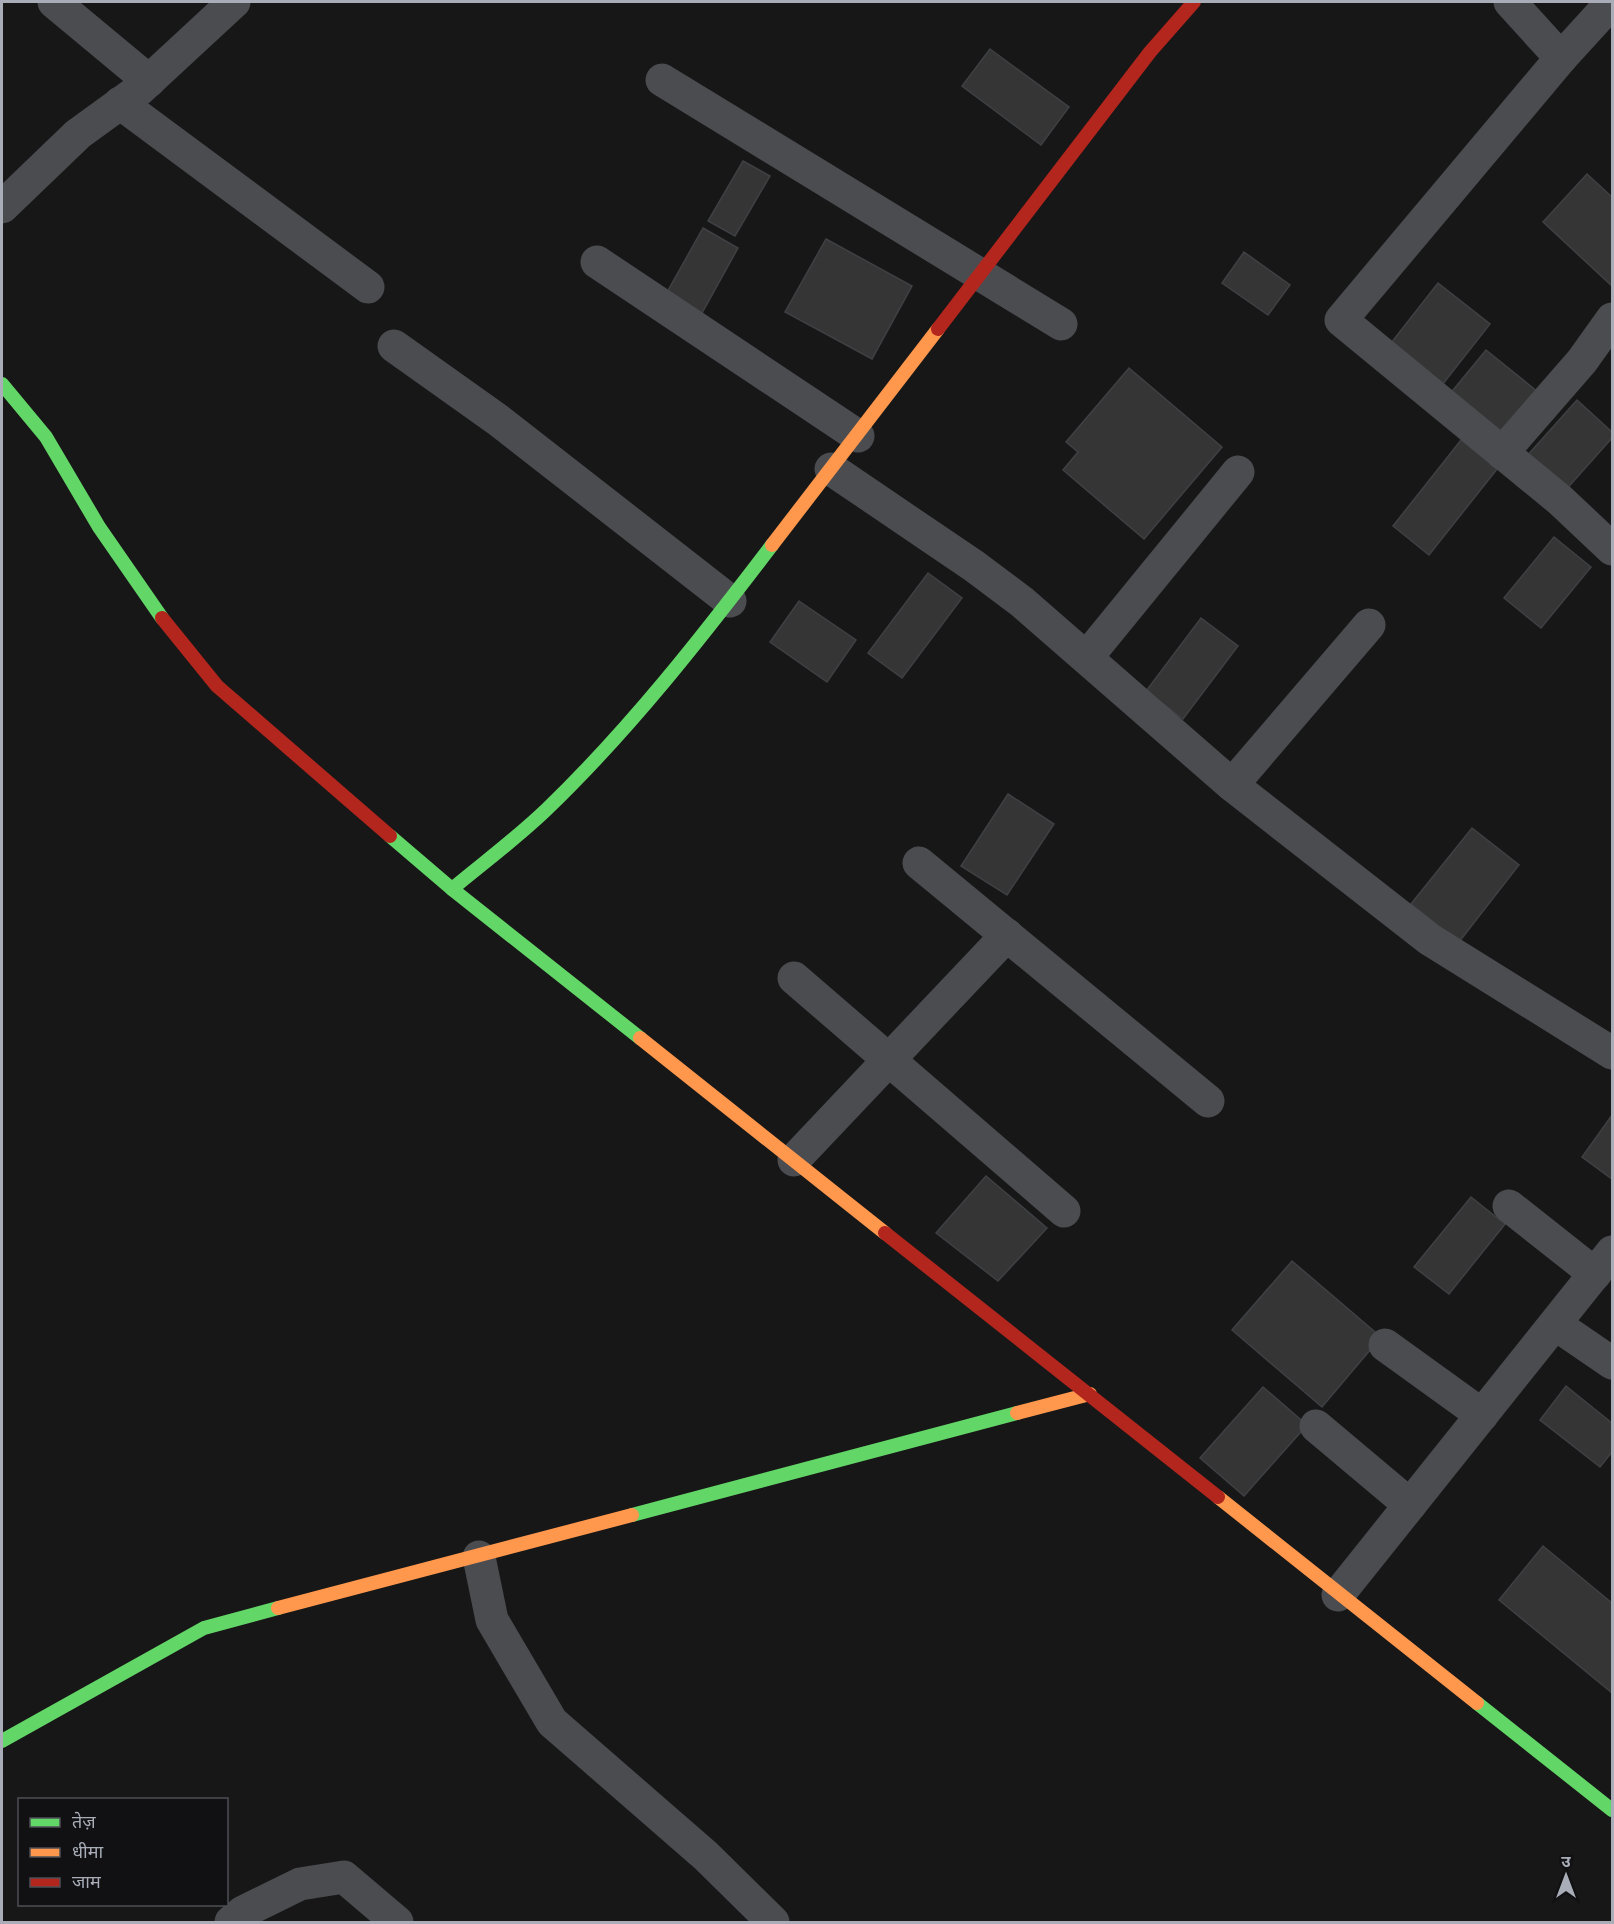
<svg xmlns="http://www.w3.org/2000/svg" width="1614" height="1924" viewBox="0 0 1614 1924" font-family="Quicksand,'Noto Sans Devanagari',sans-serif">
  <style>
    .building { fill: #353536; stroke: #3f4043; stroke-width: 1.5 }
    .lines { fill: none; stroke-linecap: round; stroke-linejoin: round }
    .street { stroke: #4b4c50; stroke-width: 33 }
    .fast { stroke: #63d668; stroke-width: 14 }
    .slow { stroke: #ff974d; stroke-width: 14 }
    .jam { stroke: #b3261e; stroke-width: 14 }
  </style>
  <rect width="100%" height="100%" fill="#171717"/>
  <g class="building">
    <path d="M990,49L1069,107L1041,145L962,86Z"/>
    <path d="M743,161L770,176L735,236L708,221Z"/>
    <path d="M1587,174L1612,197V286L1543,222Z"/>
    <path d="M703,228L738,248L702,313L666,294Z"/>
    <path d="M826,239L912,286L872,359L785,312Z"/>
    <path d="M1244,252L1290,285L1268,315L1222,283Z"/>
    <path d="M1438,283L1490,324L1439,389L1387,348Z"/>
    <path d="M1486,350L1543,396L1505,441L1449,395Z"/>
    <path d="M1129,368L1222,447L1144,539L1063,470L1078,452L1066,442Z"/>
    <path d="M1577,400L1612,432V438L1564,492L1526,457Z"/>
    <path d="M1461,440L1497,469L1429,555L1393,526Z"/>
    <path d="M1554,537L1591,567L1541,628L1504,598Z"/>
    <path d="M928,573L962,598L902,678L868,653Z"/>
    <path d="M799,601L856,640L827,682L770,642Z"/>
    <path d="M1201,618L1238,646L1183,719L1146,691Z"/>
    <path d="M1008,794L1054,824L1007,895L961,866Z"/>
    <path d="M1472,828L1519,865L1459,942L1411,904Z"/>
    <path d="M1612,1115V1179L1582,1157Z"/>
    <path d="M986,1176L1047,1228L998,1281L936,1233Z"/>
    <path d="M1471,1197L1505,1224L1449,1294L1414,1267Z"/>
    <path d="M1292,1261L1381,1337L1322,1407L1232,1330Z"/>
    <path d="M1566,1386L1612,1423V1452L1600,1467L1540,1420Z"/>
    <path d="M1263,1387L1307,1425L1244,1496L1200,1458Z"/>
    <path d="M1543,1546L1612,1603V1693L1499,1600Z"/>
  </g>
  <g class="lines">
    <g class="street">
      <path d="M54,2L149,81"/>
      <path d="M1510,2L1561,58"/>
      <path d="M1612,2L1561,58L1341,320L1560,500L1612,549"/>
      <path d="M662,80L1061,324"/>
      <path d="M120,103L368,287"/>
      <path d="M2,207L78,134L140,89L234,2"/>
      <path d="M597,262L858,436"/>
      <path d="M394,346L498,420L730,601"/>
      <path d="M1502,453L1582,361L1612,319"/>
      <path d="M831,469L974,566L1022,602L1232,785L1429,939L1612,1053"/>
      <path d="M1087,657L1238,472"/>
      <path d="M1232,785L1369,625"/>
      <path d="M919,863L1208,1101"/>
      <path d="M794,978L1064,1211"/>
      <path d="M794,1160L1007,935"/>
      <path d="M1509,1206L1595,1274"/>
      <path d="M1555,1324L1612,1363"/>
      <path d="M1385,1345L1482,1415"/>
      <path d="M1316,1426L1410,1505"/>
      <path d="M479,1557L492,1620L552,1722L706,1856L773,1922"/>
      <path d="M1338,1595L1612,1252"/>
      <path d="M231,1922L243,1912L300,1884L344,1877L397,1922"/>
    </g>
    <g class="fast">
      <path d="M2,384L46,437L99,527L162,618"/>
      <path d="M390,836L452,889L640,1038"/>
      <path d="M452,889C483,863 517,838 547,809C630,729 702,637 772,545"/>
      <path d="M632,1515L1017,1413"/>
      <path d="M1477,1703L1612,1810"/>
      <path d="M2,1741L204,1628L278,1608"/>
    </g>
    <g class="slow">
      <path d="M772,545L938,329"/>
      <path d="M640,1038L885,1233"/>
      <path d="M1017,1413L1090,1394"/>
      <path d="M1218,1497L1477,1703"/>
      <path d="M278,1608L632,1515"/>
    </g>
    <g class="jam">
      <path d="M938,329L1150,52L1194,2"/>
      <path d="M162,618L217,686L390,836"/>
      <path d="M885,1233L1218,1497"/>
    </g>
  </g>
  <rect width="1614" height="1924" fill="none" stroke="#a8adb8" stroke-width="6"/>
  <rect x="18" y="1798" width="210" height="108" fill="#111113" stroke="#4d4f55" stroke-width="1.5"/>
  <rect x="30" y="1818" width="30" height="9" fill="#63d668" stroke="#4d4f55" stroke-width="1.5"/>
  <text x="72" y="1828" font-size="18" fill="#a8adb8">तेज़</text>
  <rect x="30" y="1848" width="30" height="9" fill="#ff974d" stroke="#4d4f55" stroke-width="1.5"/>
  <text x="72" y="1858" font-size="18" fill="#a8adb8">धीमा</text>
  <rect x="30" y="1878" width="30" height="9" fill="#b3261e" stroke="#4d4f55" stroke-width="1.5"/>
  <text x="72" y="1888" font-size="18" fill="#a8adb8">जाम</text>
  <g transform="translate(1566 1876)" stroke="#111113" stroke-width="4.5" paint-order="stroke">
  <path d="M0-4.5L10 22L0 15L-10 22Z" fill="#a8adb8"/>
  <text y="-9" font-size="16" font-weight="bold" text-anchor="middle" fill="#a8adb8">उ</text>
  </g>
</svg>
